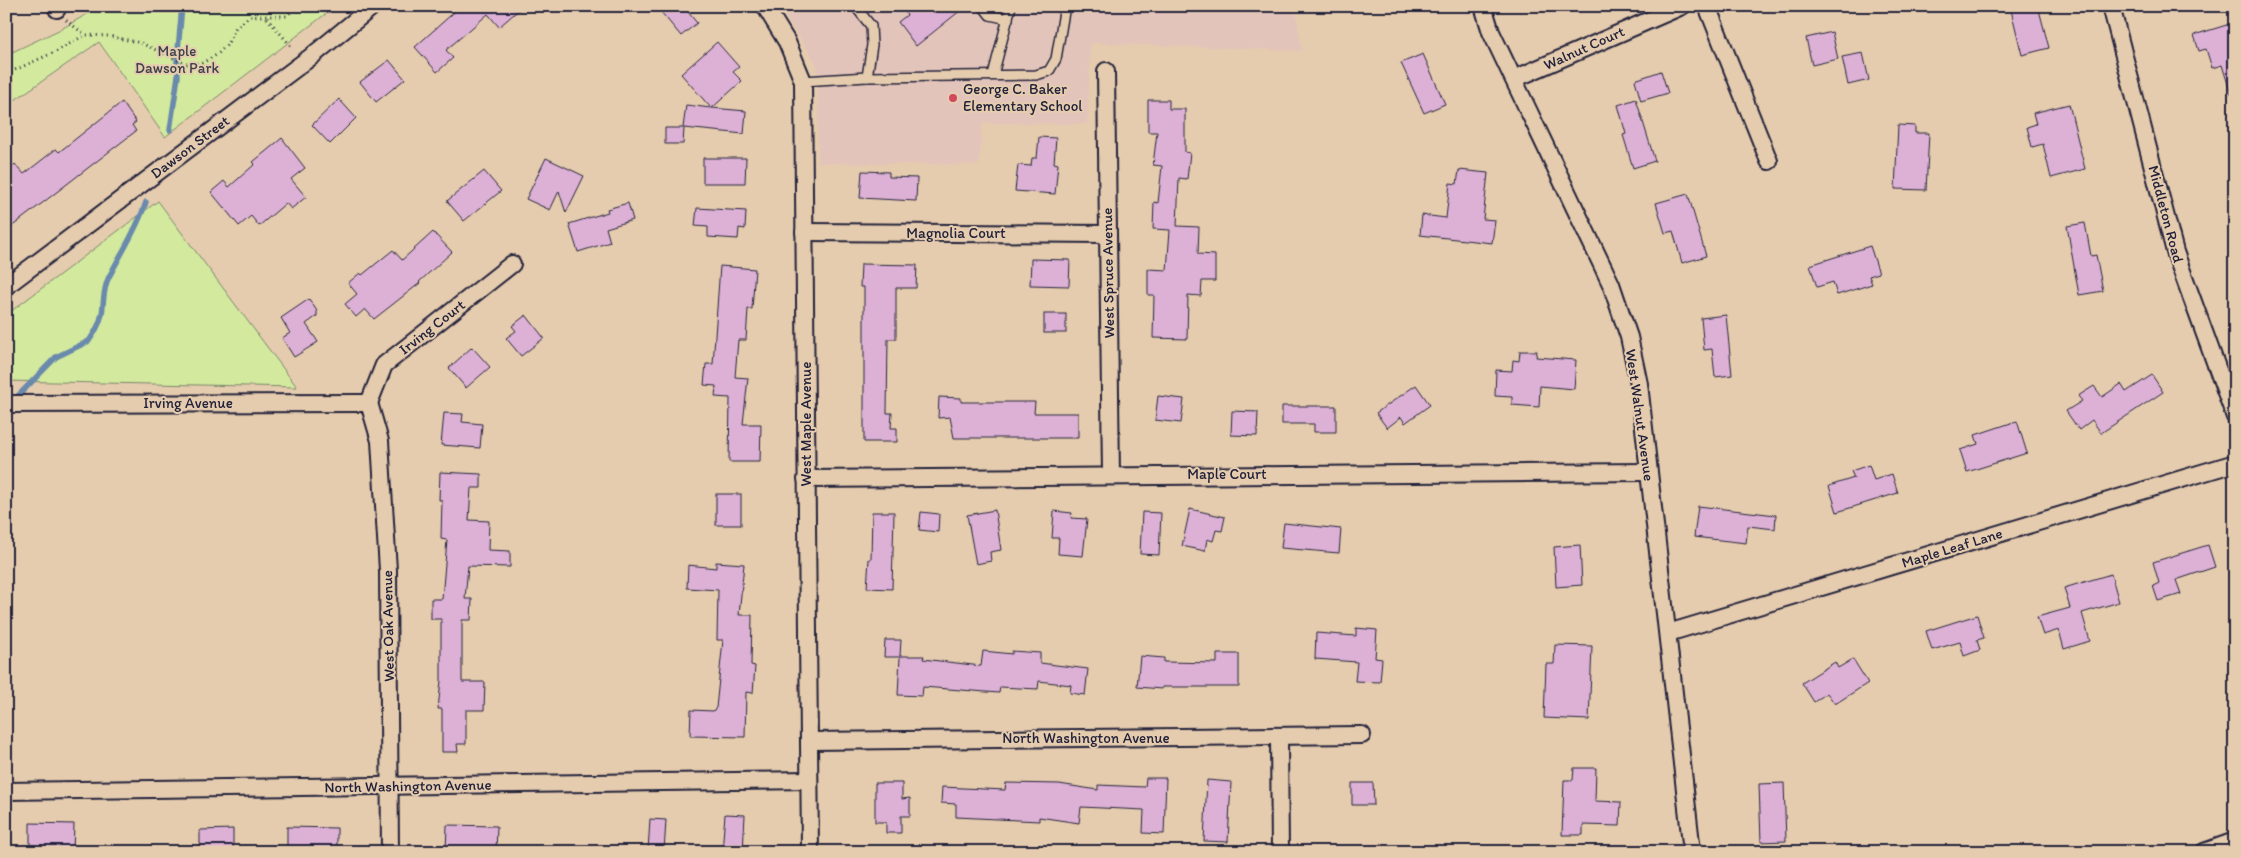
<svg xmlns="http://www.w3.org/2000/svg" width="2241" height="858" viewBox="0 0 2241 858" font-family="Itim,sans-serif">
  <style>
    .built { fill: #e3c4ba }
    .green { fill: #d2e99e; stroke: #7a866c }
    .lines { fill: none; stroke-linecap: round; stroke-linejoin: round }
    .stream { stroke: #6b8aac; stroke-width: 5.5 }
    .building { fill: #ddb1d6; stroke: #22223b }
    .service-casing { stroke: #22223b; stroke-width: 12 }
    .minor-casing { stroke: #22223b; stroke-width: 20 }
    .path { stroke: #22223b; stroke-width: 3; stroke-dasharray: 1 4; stroke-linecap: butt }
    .service { stroke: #e6ccae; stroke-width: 9 }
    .minor { stroke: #e6ccae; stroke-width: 16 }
    .poi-dot { fill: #d1495b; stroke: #e6ccae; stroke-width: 2 }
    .labels { text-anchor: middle; stroke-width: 4; stroke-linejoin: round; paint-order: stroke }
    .street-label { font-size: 15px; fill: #22223b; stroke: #e6ccae }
    .park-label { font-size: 15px; fill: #3c404a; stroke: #e6ccae }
    .poi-label { font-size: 15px; fill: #22223b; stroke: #e6ccae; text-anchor: start }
  </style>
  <rect width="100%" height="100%" fill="#e6ccae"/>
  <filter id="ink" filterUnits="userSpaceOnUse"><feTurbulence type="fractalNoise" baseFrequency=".02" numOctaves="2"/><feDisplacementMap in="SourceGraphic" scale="10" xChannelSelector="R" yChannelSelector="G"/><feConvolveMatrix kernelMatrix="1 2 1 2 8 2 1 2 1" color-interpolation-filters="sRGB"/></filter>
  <g filter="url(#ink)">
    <path class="built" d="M778,6H1295L1302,51L1091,43L1087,124L982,123L979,165L818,163V76L816,63Z"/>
    <g class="green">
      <path d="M101,6H336L165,137L99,42L6,106V55L63,28Z"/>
      <path d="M158,201L297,387L6,381V315Z"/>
    </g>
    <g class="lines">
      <g class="stream">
        <path d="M170,130L178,76L177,61L182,6"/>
        <path d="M13,401L56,357L89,341C97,330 103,319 103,305C104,296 104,288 108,279C121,253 137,230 146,202"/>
      </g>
    </g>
    <g class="building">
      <path d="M461,6H523L499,27L488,14L446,50L453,58L437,72L415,47Z"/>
      <path d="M656,6H683L697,23L681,36Z"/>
      <path d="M900,6H966L916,46L898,22L907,15Z"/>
      <path d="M2010,6H2038L2049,48L2022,55Z"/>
      <path d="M2230,24L2235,40V94H2231L2222,65L2212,68L2206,49L2199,51L2194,35Z"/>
      <path d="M1832,32L1838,59L1812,65L1806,38Z"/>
      <path d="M717,42L739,67L733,72L742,81L712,108L746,111L744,134L684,128L683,144H665V128H683L686,105L711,108L681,74Z"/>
      <path d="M1863,53L1869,80L1848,85L1842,57Z"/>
      <path d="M1423,54L1445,104L1424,113L1401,63Z"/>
      <path d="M389,60L405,79L376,102L360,82Z"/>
      <path d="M1661,71L1668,93L1641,101L1635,80Z"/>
      <path d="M339,99L356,118L330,144L312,125Z"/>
      <path d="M1636,99L1655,161L1633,168L1623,135L1626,134L1618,105Z"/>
      <path d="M1148,100H1169V109H1185V152L1190,153L1187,179L1179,178L1177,226L1199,227L1198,254L1215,255V281H1202L1201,296L1188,295L1187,339L1153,338L1154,295H1148V269L1167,270L1170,230L1153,229L1154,202L1158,203L1162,166L1153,165L1157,132H1148Z"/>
      <path d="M122,102L136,122L132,125L136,131L6,231V172L15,164L24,174L56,149L59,152Z"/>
      <path d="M2069,104L2085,169L2051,178L2043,144L2032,147L2027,127L2036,124L2033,113Z"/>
      <path d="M1898,125L1915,126V133H1929L1926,190L1895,189Z"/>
      <path d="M1039,137L1056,138L1054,163L1058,164L1055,194L1015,191L1018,165L1031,166L1032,158H1037Z"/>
      <path d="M282,138L305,168L291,179L306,197L291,209L286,203L259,226L251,216L239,226L211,192L224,181L229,187L255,164L253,162Z"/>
      <path d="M546,158L584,176L566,213L559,191L550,210L526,199Z"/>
      <path d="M703,158H746L745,183H703Z"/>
      <path d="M1459,170L1488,173L1483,219L1495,220L1492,243L1420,235L1422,215L1446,218L1450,183L1457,184Z"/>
      <path d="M484,171L501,191L464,221L447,201Z"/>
      <path d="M862,171L889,172V177L917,178L916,201L860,198Z"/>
      <path d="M1688,194L1706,256L1682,263L1673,231L1665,233L1656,203Z"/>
      <path d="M628,203L633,220L606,228L610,242L578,252L569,224L608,212L607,209Z"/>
      <path d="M697,208L746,211L745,229L739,228L738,239L708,237V227L695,226Z"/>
      <path d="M2085,223L2091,256L2096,255L2103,291L2079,295L2067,226Z"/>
      <path d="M433,232L452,252L419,282L420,283L374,319L365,309L356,317L345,304L357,294L348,283L360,273L362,275L393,250L402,260Z"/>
      <path d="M1870,246L1879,273L1869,276L1872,284L1837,295L1833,282L1817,287L1810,265Z"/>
      <path d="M1031,259L1070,260L1069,286L1030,285Z"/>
      <path d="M861,264L917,265L916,288H896V339H888L887,413H892L891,428H897V442H864V287H860Z"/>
      <path d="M720,266L755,269L752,309H748L746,340H738L735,377L748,378L743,424H761L760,462H729L730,398L715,397L716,386L704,385L706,364H713Z"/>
      <path d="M309,299L317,311V316L306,324L318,342L294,357L282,338L290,333L281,318Z"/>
      <rect x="1044" y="314" width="22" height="19"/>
      <path d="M526,315L544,338L521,356L506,338L516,331L512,326Z"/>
      <path d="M1726,315L1732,375L1715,377L1712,349L1704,350L1701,318Z"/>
      <path d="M472,347L490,367L466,388L449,368Z"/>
      <path d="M1520,351H1537L1536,357L1576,360L1574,389L1540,386L1539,407L1512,405V397L1495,396L1496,370L1512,371L1513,360L1519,361Z"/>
      <path d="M2152,375L2163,392L2101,433L2092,420L2079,430L2066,411L2082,401L2078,396L2094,386L2102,397L2121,384L2126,392Z"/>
      <path d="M1416,385L1430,405L1405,423L1401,417L1387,428L1376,413Z"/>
      <path d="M1158,396L1184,399L1181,423L1155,420Z"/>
      <path d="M939,397L961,398V402H1035L1034,413H1078V438H954L950,417L938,418Z"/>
      <path d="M1282,406H1336V432H1314V424H1282Z"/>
      <path d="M1232,411L1258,412L1257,436L1231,435Z"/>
      <path d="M444,413L463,414L462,422L482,424L480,448L441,445Z"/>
      <path d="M2017,421L2027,453L1967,472L1960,450L1978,444L1975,435Z"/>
      <path d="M1869,465L1874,480L1892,474L1898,493L1837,512L1829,486L1854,478L1851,471Z"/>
      <path d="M440,472L481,474V488H471L469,520L489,521L488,550L510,551V567L468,566L465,599H472L471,620H462V682H485L484,710H466V744H457L458,752H442V709H438L441,681V619H431V599H442L447,540L441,539L442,500H439Z"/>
      <rect x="716" y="494" width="25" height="31"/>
      <path d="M1698,506L1776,515L1775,529L1748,526L1746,543L1694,537Z"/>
      <path d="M1190,509L1225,517L1222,531L1216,530L1213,541L1207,539L1205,551L1182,546Z"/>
      <path d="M995,510L1001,550L990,552L991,561L976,564L967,515Z"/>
      <path d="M1054,511L1072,513L1071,518L1087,519L1083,556L1058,554L1059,538H1052Z"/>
      <path d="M872,512H894L892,589L867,588L869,559H871Z"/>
      <path d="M921,512L939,514L938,532L919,530Z"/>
      <path d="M1142,512L1161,513L1159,555L1140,554Z"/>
      <path d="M1284,523L1341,529L1339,553L1281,548Z"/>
      <path d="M1580,545L1582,585L1556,587L1554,547Z"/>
      <path d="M2208,545L2215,567L2176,580L2181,594L2158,601L2153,586L2159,583L2153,562Z"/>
      <path d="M716,562L744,564L739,615H752L751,665L755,666L753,693L746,692L745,737L690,736L691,710L713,711L716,708L723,640H717L718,590L687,588L688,565L716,568Z"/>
      <path d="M2111,574L2119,602L2082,613L2090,641L2064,649L2059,630L2043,635L2037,617L2070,608L2064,588Z"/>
      <path d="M1977,615L1984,638L1977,640L1980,650L1964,656L1960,642L1932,650L1926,631Z"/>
      <path d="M1356,628L1377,630L1375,658L1382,659L1380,682L1355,681L1357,662L1315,659L1316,633L1356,636Z"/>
      <path d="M885,640H901L900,656H924L923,659L981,666L983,651L1012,654V651L1040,653V663L1088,669L1085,695L1070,693L1071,685L1039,681L1038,689L1000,687L999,693L923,687L922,696L898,695L900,657H884Z"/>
      <path d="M1555,645L1592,646L1589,720L1544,718L1546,664H1554Z"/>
      <path d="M1217,654H1239V687H1162V689L1137,687L1140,656L1164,658V662L1217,663Z"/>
      <path d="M1853,659L1868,683L1835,704L1827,693L1814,702L1802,683L1835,662L1838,668Z"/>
      <path d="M1574,768H1596L1595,801L1621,802L1620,826L1583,825V835H1562L1564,780H1573Z"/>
      <path d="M1146,778H1166L1164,834L1143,833L1144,810L1081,807L1079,823L1039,817V821L956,817V804L941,803L942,787L1005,790L1006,783L1059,784L1098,790V785L1145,787Z"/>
      <path d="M1207,780L1231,782L1228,842L1204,841Z"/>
      <path d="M875,783H902V799L910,798V816H901V833H886V822H875Z"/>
      <path d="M1352,783H1373L1374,805H1352Z"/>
      <path d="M1784,783L1786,841L1761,842L1759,784Z"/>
      <path d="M725,814L745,815L743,852H722Z"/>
      <path d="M650,819L666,820L664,852L648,851Z"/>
      <path d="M30,823L74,824L73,852H30Z"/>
      <path d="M447,825L497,826L496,852L446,851Z"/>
      <path d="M287,827L337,828V852H287Z"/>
      <path d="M233,829V852H200V830Z"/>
    </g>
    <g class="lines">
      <g class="service-casing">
        <g id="service">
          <path d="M855,6L871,26L872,45L867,77"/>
          <path d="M983,6L990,15L1008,19"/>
          <path d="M993,75L1011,6"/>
          <path d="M803,81L867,77L1036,75L1049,71L1056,59L1065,6"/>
        </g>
      </g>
      <g class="minor-casing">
        <g id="minor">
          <path d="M56,6L57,9"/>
          <path d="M765,6L787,42L803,81L810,852"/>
          <path d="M1483,6L1491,32L1611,284L1629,337L1639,384L1692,852"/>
          <path d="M1707,6L1769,161"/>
          <path d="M2111,6L2175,252L2235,417"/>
          <path d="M1106,71L1111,475"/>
          <path d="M1514,79L1682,6"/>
          <path d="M804,232L1107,234"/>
          <path d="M6,286L312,56L373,6"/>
          <path d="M369,403L380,441L388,570L390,852"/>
          <path d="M369,403L384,365L512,264"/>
          <path d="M6,404L369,403"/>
          <path d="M806,479L1648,472"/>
          <path d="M1668,633L2235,463"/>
          <path d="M1279,737L1280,852"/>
          <path d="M809,741L1362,735"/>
          <path d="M6,791L809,780"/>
          <path d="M2204,852L2235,841"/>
        </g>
      </g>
      <g class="path">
        <path d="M267,18L291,46"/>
        <path d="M66,20L85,35"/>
        <path d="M6,74L57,51L85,35L109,36L141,43L186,64L202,63L218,54L227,45L236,27L250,16H287L296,6"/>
      </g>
      <use href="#service" class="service"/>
      <use href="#minor" class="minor"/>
    </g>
  </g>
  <circle class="poi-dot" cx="953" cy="98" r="5"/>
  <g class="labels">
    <g class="street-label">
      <text transform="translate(1584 48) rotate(-24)" y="5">Walnut Court</text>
      <text transform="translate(190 147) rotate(-37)" y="5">Dawson Street</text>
      <text transform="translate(2166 214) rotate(75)" y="5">Middleton Road</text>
      <text x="956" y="238">Magnolia Court</text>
      <text transform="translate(1108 273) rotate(-91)" y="5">West Spruce Avenue</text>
      <text transform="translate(432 327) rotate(-38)" y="5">Irving Court</text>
      <text x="188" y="408">Irving Avenue</text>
      <text transform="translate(1640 415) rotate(82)" y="5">West Walnut Avenue</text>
      <text transform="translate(806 424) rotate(-90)" y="5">West Maple Avenue</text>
      <text x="1227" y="479">Maple Court</text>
      <text transform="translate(1952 548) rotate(-17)" y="5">Maple Leaf Lane</text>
      <text transform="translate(388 626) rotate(-91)" y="5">West Oak Avenue</text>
      <text x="1086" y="743">North Washington Avenue</text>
      <text transform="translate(408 786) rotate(-1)" y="5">North Washington Avenue</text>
    </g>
    <g class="park-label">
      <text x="177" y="56">Maple<tspan x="177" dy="17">Dawson Park</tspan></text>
    </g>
    <g class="poi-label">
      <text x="963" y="94">George C. Baker<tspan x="963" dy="17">Elementary School</tspan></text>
    </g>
  </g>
  <rect width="2241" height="858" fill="none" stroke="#e6ccae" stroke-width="25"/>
  <rect x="12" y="12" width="2216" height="833" fill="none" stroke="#22223b" stroke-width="2" filter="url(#ink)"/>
</svg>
